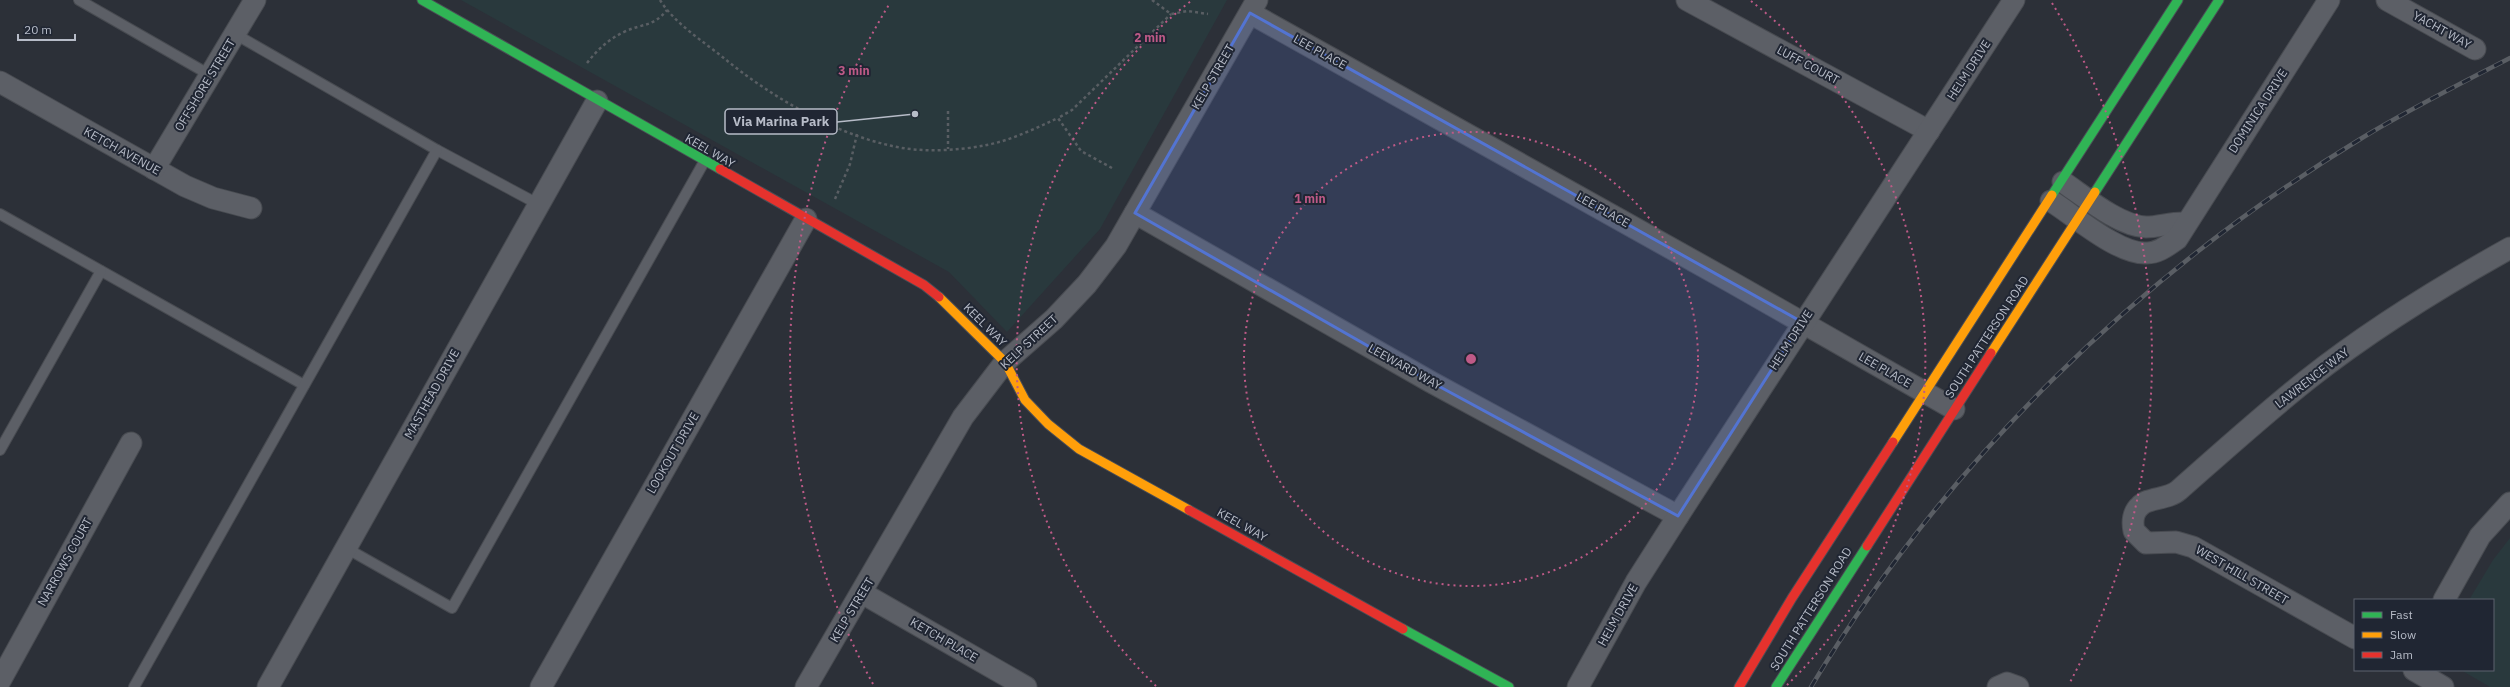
<svg xmlns="http://www.w3.org/2000/svg" width="2510" height="687" viewBox="0 0 2510 687" font-family="'IBM Plex Sans',sans-serif">
  <style>
    .green { fill: #29393d }
    .lines { fill: none; stroke-linecap: round; stroke-linejoin: round }
    .lane-casing { stroke: #484b51; stroke-width: 12 }
    .street-casing { stroke: #484b51; stroke-width: 23 }
    .fast-casing { stroke: #4a4d55; stroke-width: 11 }
    .slow-casing { stroke: #4a4d55; stroke-width: 11 }
    .jam-casing { stroke: #4a4d55; stroke-width: 11 }
    .path { stroke: #595e63; stroke-width: 2.5; stroke-dasharray: 3 3; stroke-linecap: butt }
    .lane { stroke: #5c5f66; stroke-width: 10 }
    .street { stroke: #5c5f66; stroke-width: 21 }
    .fast { stroke: #30b455; stroke-width: 9 }
    .slow { stroke: #ff9f0a; stroke-width: 9 }
    .jam { stroke: #e5322d; stroke-width: 9 }
    .rail-casing { stroke: #5a5e64; stroke-width: 4.5 }
    .rail { stroke: #202633; stroke-width: 3; stroke-dasharray: 9; stroke-linecap: butt }
    .marked { fill: #5374d2; fill-opacity: 0.2; stroke: #5374d2; stroke-width: 3; stroke-linejoin: round }
    .ring { fill: none; stroke: #be5a87; stroke-width: 2; stroke-dasharray: 2 4 }
    .labels { text-anchor: middle; stroke-width: 4; stroke-linejoin: round; paint-order: stroke }
    .street-label { font-size: 12px; fill: #b7bcc8; stroke: #202633 }
    .centre { fill: #be5a87; stroke: #202633; stroke-width: 2 }
    .ring-label { font-size: 12px; text-anchor: middle; font-weight: bold; fill: #be5a87; stroke: #202633; stroke-width: 4; stroke-linejoin: round; paint-order: stroke }
    .leader { fill: none; stroke: #b7bcc8; stroke-width: 1.5 }
    .callout-dot { fill: #b7bcc8; stroke: #202633; stroke-width: 1.5 }
    .callout { fill: #202633; stroke: #b7bcc8; stroke-width: 1.5 }
    .callout-label { font-size: 13px; text-anchor: middle; font-weight: bold; fill: #b7bcc8 }
  </style>
  <rect width="100%" height="100%" fill="#2c3038"/>
  <g class="green">
    <path d="M461,0H1227L1100,229L1007,332L949,272Z"/>
    <path d="M2510,538V687H2490L2461,670H2493V600H2469L2493,560Z"/>
  </g>
  <g class="lines">
    <g class="lane-casing">
      <g id="lane">
        <path d="M79,0L210,75"/>
        <path d="M235,34L437,150L538,204"/>
        <path d="M0,214L304,385"/>
        <path d="M0,450L101,271"/>
        <path d="M346,548L452,608L704,162"/>
        <path d="M134,687L437,150"/>
      </g>
    </g>
    <g class="street-casing">
      <g id="street">
        <path d="M1687,0L1929,131"/>
        <path d="M2387,0L2475,49"/>
        <path d="M1250,13L1733,283L1954,409"/>
        <path d="M0,82L185,186L213,198L251,208"/>
        <path d="M154,169L255,0"/>
        <path d="M2063,182C2085,197 2119,226 2146,227C2159,227 2172,222 2186,223"/>
        <path d="M2051,201C2075,216 2119,255 2147,253C2159,253 2168,245 2177,239L2329,0"/>
        <path d="M1135,213L1431,382L1678,516"/>
        <path d="M862,593L1026,687"/>
        <path d="M2444,600L2480,536L2510,503"/>
        <path d="M2355,638L2193,547L2176,542L2146,543L2134,531C2132,522 2133,512 2140,506C2148,497 2168,500 2179,490C2221,453 2263,415 2307,380C2370,330 2440,287 2510,248"/>
        <path d="M2414,670L2443,687"/>
        <path d="M0,681L131,443"/>
        <path d="M268,687L597,101"/>
        <path d="M541,687L806,219"/>
        <path d="M806,687L963,417L1005,362L1054,319L1087,284L1116,246L1257,0"/>
        <path d="M1578,687L1636,582L1678,516L2014,0"/>
        <path d="M1998,687L2007,683L2018,687"/>
      </g>
    </g>
    <g class="fast-casing">
      <g id="fast">
        <path d="M422,0L720,169"/>
        <path d="M2095,192L2219,0"/>
        <path d="M2052,195L2178,0"/>
        <path d="M1403,629L1509,687"/>
        <path d="M1776,687L1867,546"/>
      </g>
    </g>
    <g class="slow-casing">
      <g id="slow">
        <path d="M939,297L1005,362L1025,400L1048,424L1079,449L1189,510"/>
        <path d="M1991,353L2095,192"/>
        <path d="M1893,442L2052,195"/>
      </g>
    </g>
    <g class="jam-casing">
      <g id="jam">
        <path d="M720,169L924,285L939,297"/>
        <path d="M1189,510L1403,629"/>
        <path d="M1867,546L1991,353"/>
        <path d="M1739,687L1792,598L1893,442"/>
      </g>
    </g>
    <g class="path">
      <path d="M660,0C675,24 703,41 725,59C769,95 831,132 888,145C918,153 957,151 987,145C1012,140 1036,128 1058,118"/>
      <path d="M1152,0L1171,14L1188,11L1208,14"/>
      <path d="M587,63C598,49 610,38 626,31C644,23 653,27 667,10"/>
      <path d="M948,111V149"/>
      <path d="M1112,168L1081,151L1058,118L1072,110L1171,14"/>
      <path d="M835,199L850,164L857,134"/>
    </g>
    <use href="#lane" class="lane"/>
    <use href="#street" class="street"/>
    <use href="#fast" class="fast"/>
    <use href="#slow" class="slow"/>
    <use href="#jam" class="jam"/>
    <g class="rail-casing">
      <path id="rail" d="M1811,687C1945,463 2139,273 2362,138C2410,109 2460,84 2510,58"/>
    </g>
    <use href="#rail" class="rail"/>
  </g>
  <path class="marked" d="M1250,13L1802,322L1678,516L1431,382L1135,213Z"/>
  <g class="ring">
    <circle cx="1471" cy="359" r="227"/>
    <path d="M1156 686A454 454 0 0 1 1191 1M1751 1A454 454 0 0 1 1786 686"/>
    <path d="M873 684A681 681 0 0 1 890 3M2052 3A681 681 0 0 1 2069 684"/>
  </g>
  <g class="labels">
    <g class="street-label">
      <text transform="translate(2442 30) rotate(29)" y="4">YACHT WAY</text>
      <text transform="translate(1320 52) rotate(29)" y="4">LEE PLACE</text>
      <text transform="translate(1808 65) rotate(28)" y="4">LUFF COURT</text>
      <text transform="translate(1969 70) rotate(-57)" y="4">HELM DRIVE</text>
      <text transform="translate(1213 77) rotate(-60)" y="4">KELP STREET</text>
      <text transform="translate(205 85) rotate(-59)" y="4">OFFSHORE STREET</text>
      <text transform="translate(2258 111) rotate(-57)" y="4">DOMINICA DRIVE</text>
      <text transform="translate(122 151) rotate(29)" y="4">KETCH AVENUE</text>
      <text transform="translate(710 151) rotate(30)" y="4">KEEL WAY</text>
      <text transform="translate(1603 210) rotate(29)" y="4">LEE PLACE</text>
      <text transform="translate(985 325) rotate(45)" y="4">KEEL WAY</text>
      <text transform="translate(1987 337) rotate(-57)" y="4">SOUTH PATTERSON ROAD</text>
      <text transform="translate(1791 340) rotate(-57)" y="4">HELM DRIVE</text>
      <text transform="translate(1029 342) rotate(-43)" y="4">KELP STREET</text>
      <text transform="translate(1405 367) rotate(29)" y="4">LEEWARD WAY</text>
      <text transform="translate(1885 370) rotate(30)" y="4">LEE PLACE</text>
      <text transform="translate(2312 378) rotate(-38)" y="4">LAWRENCE WAY</text>
      <text transform="translate(432 394) rotate(-61)" y="4">MASTHEAD DRIVE</text>
      <text transform="translate(673 453) rotate(-60)" y="4">LOOKOUT DRIVE</text>
      <text transform="translate(1242 525) rotate(29)" y="4">KEEL WAY</text>
      <text transform="translate(65 562) rotate(-61)" y="4">NARROWS COURT</text>
      <text transform="translate(2242 575) rotate(30)" y="4">WEST HILL STREET</text>
      <text transform="translate(1811 609) rotate(-58)" y="4">SOUTH PATTERSON ROAD</text>
      <text transform="translate(852 610) rotate(-59)" y="4">KELP STREET</text>
      <text transform="translate(1618 615) rotate(-61)" y="4">HELM DRIVE</text>
      <text transform="translate(944 640) rotate(30)" y="4">KETCH PLACE</text>
    </g>
  </g>
  <circle cx="1471" cy="359" r="6" class="centre"/>
  <g class="ring-label">
    <text x="1150" y="42">2 min</text>
    <text x="854" y="75">3 min</text>
    <text x="1310" y="203">1 min</text>
  </g>
  <path class="leader" d="M915 114L837 122"/>
  <circle class="callout-dot" cx="915" cy="114" r="4"/>
  <rect class="callout" x="725" y="109" width="112" height="25" rx="4"/>
  <g class="callout-label">
    <text x="781" y="126">Via Marina Park</text>
  </g>
  <rect x="2354" y="599" width="140" height="72" fill="#202633" stroke="#5c626f"/>
  <rect x="2362" y="612" width="20" height="6" fill="#30b455" stroke="#5c626f"/>
  <text x="2390" y="619" font-size="12" fill="#b7bcc8">Fast</text>
  <rect x="2362" y="632" width="20" height="6" fill="#ff9f0a" stroke="#5c626f"/>
  <text x="2390" y="639" font-size="12" fill="#b7bcc8">Slow</text>
  <rect x="2362" y="652" width="20" height="6" fill="#e5322d" stroke="#5c626f"/>
  <text x="2390" y="659" font-size="12" fill="#b7bcc8">Jam</text>
  <path d="M18 34v6h57v-6" fill="none" stroke="#b7bcc8" stroke-width="2"/>
  <text x="24" y="34" font-size="12" fill="#b7bcc8" stroke="#202633" stroke-width="3" paint-order="stroke">20 m</text>
</svg>
